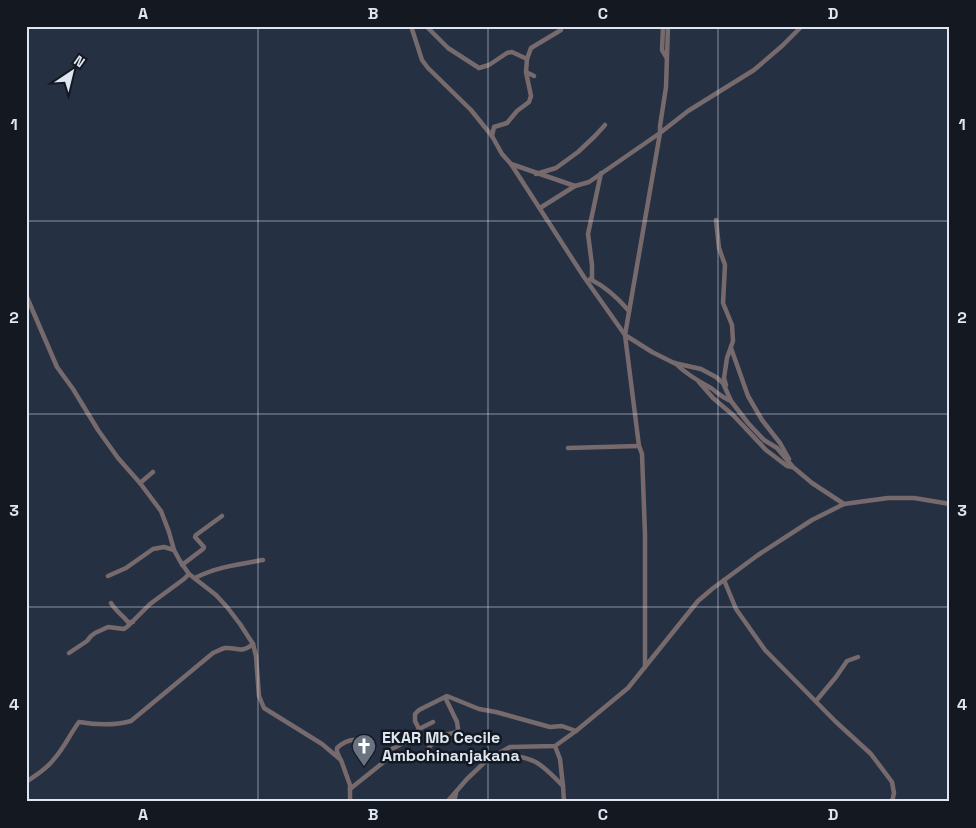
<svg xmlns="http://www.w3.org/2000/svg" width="976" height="828" viewBox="0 0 976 828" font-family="'Space Grotesk',sans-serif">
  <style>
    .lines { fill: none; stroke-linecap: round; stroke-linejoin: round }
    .minor { stroke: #776a6c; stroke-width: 4.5 }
    .grid { fill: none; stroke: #dee6f2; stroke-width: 1; stroke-opacity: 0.55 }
    .labels { text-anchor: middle; stroke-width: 5; stroke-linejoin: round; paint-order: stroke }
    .poi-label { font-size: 16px; font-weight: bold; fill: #dee6f2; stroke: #131821; text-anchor: start }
    .neatline { fill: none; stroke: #dee6f2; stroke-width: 2 }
    .grid-label { font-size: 16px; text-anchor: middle; font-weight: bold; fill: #dee6f2 }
  </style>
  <rect width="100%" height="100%" fill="#253043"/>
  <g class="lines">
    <g class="minor">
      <path d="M411,26L422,60L428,68L471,110L492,136L502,154L511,164L584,277L625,335L639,446L642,454L645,534V667"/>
      <path d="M426,26L448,48L479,68L489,65L507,53L512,52L527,59"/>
      <path d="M663,26L662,50L666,57"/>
      <path d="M668,26L666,87L660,126V133L625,335L652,352L674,363L701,369L716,377L723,383L731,401L748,423L764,440L777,448L793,467L812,483L844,504"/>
      <path d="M534,76L526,72L527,59L531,48L561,30"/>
      <path d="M492,136L494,127L507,123L517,111L529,102L531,96L526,72"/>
      <path d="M511,164L575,186L589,182L660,133L688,111L754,70L782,46L802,26"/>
      <path d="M536,174L556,168L578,152L595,136L605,125"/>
      <path d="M540,208L575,186"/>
      <path d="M716,220L719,248L725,265L723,303L732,325L733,341L727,358L724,378L726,385"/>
      <path d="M590,279C606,287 618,298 629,311"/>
      <path d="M592,280V265L588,234L601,173"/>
      <path d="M26,295L57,367L73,389L98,430L118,458L140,483L161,511L169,532L174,550L180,561L189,574L216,595L227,607L240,624L253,644L256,656L259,696L264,708L322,744L341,760L350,785V802"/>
      <path d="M731,348L748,396L762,420L780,443L789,459"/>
      <path d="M675,363C686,374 698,381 711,388C718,393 723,398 731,401"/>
      <path d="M699,382L713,398L733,415L766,450L787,466L792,467"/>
      <path d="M568,448L639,446"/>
      <path d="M140,483L153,472"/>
      <path d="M182,565L203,549L204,547L195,537L196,535L222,516"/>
      <path d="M108,576L126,568L153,549L164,547L174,550"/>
      <path d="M195,578C216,567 240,564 263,560"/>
      <path d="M724,580L736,609L765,650L835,721L871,754L892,782L894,793L892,802"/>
      <path d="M111,603C114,609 123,616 128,622H133"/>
      <path d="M69,653L87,641L91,636L95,633L108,627L124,629L128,626L150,604L184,579L189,574"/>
      <path d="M816,701L836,677L847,661L858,657"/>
      <path d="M419,729L415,721V714L419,710L445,697"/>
      <path d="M555,746L560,759L563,786"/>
      <path d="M426,752C436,736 440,736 457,732L458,729L457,722L445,697L447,696L479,709L496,712L550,727L562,726L576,731"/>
      <path d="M500,753C535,758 539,761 563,786L564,802"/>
      <path d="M340,759L337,752V748C346,739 357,738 368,742"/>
      <path d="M26,782C36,775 47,769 54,759C64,748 70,734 79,722C97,725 113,726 131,721L213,653C216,652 221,649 225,648C237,647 241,654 253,644"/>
      <path d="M350,789L390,757L392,749L407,741L419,729L433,722"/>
      <path d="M447,802L467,779L487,760L510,747L555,746L576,731L628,688L698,601L712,589L758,555L812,520L844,504L888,498H914L950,504"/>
      <path d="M454,802L456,793"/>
    </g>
  </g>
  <path class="grid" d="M258,26V802M488,26V802M718,26V802M26,221H950M26,414H950M26,607H950"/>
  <defs>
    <g id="church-pin" transform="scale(1.25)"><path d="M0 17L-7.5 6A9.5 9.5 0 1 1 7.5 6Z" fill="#6b7280" stroke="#131821"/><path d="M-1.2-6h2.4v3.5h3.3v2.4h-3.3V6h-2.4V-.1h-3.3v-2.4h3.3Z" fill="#fff"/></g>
  </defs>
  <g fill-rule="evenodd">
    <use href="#church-pin" x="364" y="746"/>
  </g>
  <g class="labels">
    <g class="poi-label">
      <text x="382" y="743">EKAR Mb Cecile<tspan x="382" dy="18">Ambohinanjakana</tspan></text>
    </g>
  </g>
  <rect width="976" height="828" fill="none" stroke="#131821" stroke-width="55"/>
  <g transform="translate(72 72) rotate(35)" stroke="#131821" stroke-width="4" paint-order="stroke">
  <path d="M0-4L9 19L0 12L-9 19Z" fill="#dee6f2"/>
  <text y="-8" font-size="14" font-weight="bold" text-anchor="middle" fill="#dee6f2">N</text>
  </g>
  <rect x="28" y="28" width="920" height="772" class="neatline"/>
  <g class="grid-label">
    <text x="143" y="19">A</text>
    <text x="373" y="19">B</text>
    <text x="603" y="19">C</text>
    <text x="833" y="19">D</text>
    <text x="14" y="130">1</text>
    <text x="962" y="130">1</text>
    <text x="14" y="323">2</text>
    <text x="962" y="323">2</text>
    <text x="14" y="516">3</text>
    <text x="962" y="516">3</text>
    <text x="14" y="710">4</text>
    <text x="962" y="710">4</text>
    <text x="143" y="820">A</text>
    <text x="373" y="820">B</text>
    <text x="603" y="820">C</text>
    <text x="833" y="820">D</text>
  </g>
</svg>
